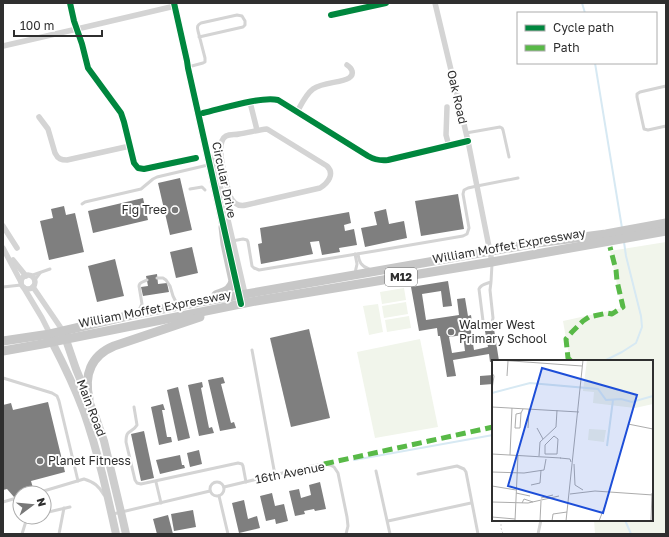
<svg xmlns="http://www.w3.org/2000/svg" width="669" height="537" viewBox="0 0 669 537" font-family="'Golos Text',sans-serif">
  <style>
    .green { fill: #f1f5eb }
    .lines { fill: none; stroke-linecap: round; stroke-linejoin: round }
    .stream { stroke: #d7e9f3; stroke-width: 2 }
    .building { fill: #7f7f7f; fill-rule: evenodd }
    .path { stroke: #d4d4d4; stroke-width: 1; stroke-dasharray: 2 2; stroke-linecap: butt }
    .service { stroke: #d4d4d4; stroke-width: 3 }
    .minor { stroke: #d4d4d4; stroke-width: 5.5 }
    .tertiary { stroke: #d4d4d4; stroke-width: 7 }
    .secondary { stroke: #cdcdcd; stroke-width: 8 }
    .primary { stroke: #c7c7c7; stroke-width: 9 }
    .quiet { stroke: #58b947; stroke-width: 5; stroke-dasharray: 10 5; stroke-linecap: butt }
    .cycleway-casing { stroke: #fff; stroke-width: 8 }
    .cycleway { stroke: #00873e; stroke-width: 6 }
    .poi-dot { fill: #787878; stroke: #fff; stroke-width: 1.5 }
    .labels { text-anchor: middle; stroke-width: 4; stroke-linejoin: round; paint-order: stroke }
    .shield { fill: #fff; stroke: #6d6d6d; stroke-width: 1 }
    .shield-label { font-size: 11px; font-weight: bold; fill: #2f2f2f }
    .street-label { font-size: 12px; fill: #2f2f2f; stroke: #fff }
    .poi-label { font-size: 12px; fill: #2f2f2f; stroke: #fff; text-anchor: start }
    .inset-river { fill: none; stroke: #d7e9f3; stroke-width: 2 }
    .inset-road { fill: none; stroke: #acacac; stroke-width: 1 }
    .view { fill: #1d4ed8; fill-opacity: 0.15; stroke: #1d4ed8; stroke-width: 2 }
    .inset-edge { fill: none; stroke: #2f2f2f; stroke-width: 2 }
  </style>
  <rect width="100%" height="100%" fill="#fff"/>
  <g class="green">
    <path d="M666,242V534H595L594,520H652V361H570L563,321L622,308L610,251Z"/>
    <path d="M404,288L406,300L382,304L380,292Z"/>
    <path d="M406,302L408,314L384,318L382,306Z"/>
    <path d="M378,304L383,332L369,335L363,306Z"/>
    <path d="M409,316L411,328L387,332L385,320Z"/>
    <path d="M420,339L438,427L375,438L357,352Z"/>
  </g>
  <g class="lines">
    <g class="stream">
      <path d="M582,3L585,13"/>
      <path d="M595,63L622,228"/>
      <path d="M604,361L622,352L636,343L642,327L641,316L626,256L624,242"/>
      <path d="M354,460L493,435"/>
      <path d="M625,520L631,534"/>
    </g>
  </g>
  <g class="building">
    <path d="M180,178L192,230L170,235L158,183Z"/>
    <path d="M458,194L464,229L421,236L415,201Z"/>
    <path d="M143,198L148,220L93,233L88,211Z"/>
    <path d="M64,206L66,215L75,213L84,252L49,260L40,221L53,218L51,209Z"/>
    <path d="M386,209L389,224L404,221L407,238L365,247L361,228L377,225L374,212Z"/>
    <path d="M349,212L351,223L344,225L345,231L354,229L357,245L339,248L340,252L322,255L319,241L310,242L313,254L261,264L258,244L262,243L260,228Z"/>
    <path d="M192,247L198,273L176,278L170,252Z"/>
    <path d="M115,259L124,296L97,302L88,266Z"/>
    <path d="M157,274L158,284L167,283L169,292L143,296L141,287L148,286L146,276Z"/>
    <path d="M448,281L452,306L443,307L441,291L422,294L426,320L459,315L457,299L465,298L468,316L471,315L473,330L471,331L474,350L488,347L485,331L494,329L499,361L490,362L489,354L453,360L456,376L447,377L440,336H438L437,328L419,331L411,287ZM463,335L465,351L452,353L449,337Z"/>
    <path d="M309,329L330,418L291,427L270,338Z"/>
    <path d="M493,375V384L480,385V376Z"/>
    <path d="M223,377L225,383L221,384L231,423L234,422L236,428L220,431L208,380Z"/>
    <path d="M202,382L203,387L201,388L209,428L212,427L214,433L199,436L188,385Z"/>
    <path d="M178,387L190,438L178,441L167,390Z"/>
    <path d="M48,402L65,472L31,481L33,488L22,493H20V494L14,497L7,489L3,490V405L11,403L13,410Z"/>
    <path d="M163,404L165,410H162L167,437H171L172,442L159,445L151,407Z"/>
    <path d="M144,431L154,478L141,481L131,434Z"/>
    <path d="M199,450L202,464L190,467L187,453Z"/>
    <path d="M180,455L182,465H184L185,468L160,474L156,460Z"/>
    <path d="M320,482L326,509L315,511L314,509L304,511L305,514L295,516L289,491L299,489L301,498L311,495L309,485Z"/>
    <path d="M272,493L275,506L284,504L288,521L276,524L275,519L266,521L260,496Z"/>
    <path d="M244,500L248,519L257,516L260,528L239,533L232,503Z"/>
    <path d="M193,510L196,527L174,531L171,514Z"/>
    <path d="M168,515L173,534H157L153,519Z"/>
  </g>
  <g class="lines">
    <path class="path" d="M501,520V528L503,534"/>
    <g class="service">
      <path d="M188,67L203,63L205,62V58L198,31C197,27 197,25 201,23L237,15L242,16L245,21V25L243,27L199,37"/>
      <path d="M666,86L640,92L637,94V97L644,129L648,130L666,126"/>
      <path d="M466,133L500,127L502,128L503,130L509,157"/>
      <path d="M190,189L202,187L205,190"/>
      <path d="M82,204L85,202L141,189L153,179L157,177L208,165"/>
      <path d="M232,241L243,239L247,240L248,242L252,266L254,268L259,270L375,251L463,236L467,234L469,228L463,194L464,190L468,188L477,186L518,178"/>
      <path d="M358,254C359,262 361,266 369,269"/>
      <path d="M355,273L357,264L355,254"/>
      <path d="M30,276L50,269"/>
      <path d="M157,278H163L166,280L170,286L173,296L177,304"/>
      <path d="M34,281L40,273"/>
      <path d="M491,282C486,284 481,284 479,289L483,321L485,323L489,324L492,322L493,318L490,290L491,282L492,264"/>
      <path d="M3,287L21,285"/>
      <path d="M138,312L142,304L139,286C139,282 143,282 147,280"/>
      <path d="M252,350L275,475"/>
      <path d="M3,378L52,393L57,396L59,401L78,481"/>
      <path d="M134,407L137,425C132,434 126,428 126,442L135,480L137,483L141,484L238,463L242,464L243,466L246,482"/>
      <path d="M376,471L390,534"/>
      <path d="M418,474L457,466L464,469L466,472L478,534"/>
      <circle cx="217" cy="489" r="7"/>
      <path d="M156,482L161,503"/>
      <path d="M224,487L312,466L324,464L330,465L334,467L338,473L347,517L348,526L346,534"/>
      <path d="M37,493L84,479C94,482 99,486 104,495"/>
      <path d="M219,496L228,534"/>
      <path d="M3,502L20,497"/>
      <path d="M44,513L70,507"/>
      <path d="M113,514L210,491"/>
      <path d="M388,521L471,503"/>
      <path d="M22,534L26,521L29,517"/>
      <path d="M59,534L64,508"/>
      <path d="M538,534L541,520"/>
    </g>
    <g class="minor">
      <path d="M70,3L74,21L82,44L88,68L121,113L124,122L134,163L138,168L144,169L196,158"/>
      <path d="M435,3L468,141L492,262"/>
      <path d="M331,15L386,3"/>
      <path d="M3,46L77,29L175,6"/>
      <path d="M250,102L257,130"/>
      <path d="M447,107L446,135L449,146"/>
      <path d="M297,112C301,105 306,94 313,89C323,82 341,83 349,78C355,74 352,68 347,65"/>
      <path d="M203,113C221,109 261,96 278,100L368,156C375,160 380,161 388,160L468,141"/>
      <path d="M39,117L48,129L55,153C58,159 61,160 67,160L130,146"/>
      <path d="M267,129L327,166C335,174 328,183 320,188L246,205C238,207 233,203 230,196C227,184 213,143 226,136C230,134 235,135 239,134C248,133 257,130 267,129Z"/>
      <path d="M3,226L17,248"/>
      <path d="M3,248L21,282"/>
      <path d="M13,260L26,276"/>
      <circle cx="28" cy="282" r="7"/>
      <path d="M33,287L63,331"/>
      <path d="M24,288L42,318L50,334"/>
    </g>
    <g class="tertiary">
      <path d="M174,3L187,61L188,68L224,231"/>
      <path d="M213,158L245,297"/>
      <path d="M235,276L240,300"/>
    </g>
    <g class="secondary">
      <path d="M64,334L76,369L96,418L104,441L121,512L126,534"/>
      <path d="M50,336L52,342C64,365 75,388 84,412C98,452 107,493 116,534"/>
    </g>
    <g class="primary">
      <path d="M216,295C223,292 231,291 233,281L225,244L223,227"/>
      <path d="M3,341L50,334L136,314L200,302L537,243L606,234L666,223"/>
      <path d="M3,351L42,344L256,301L492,262L666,231"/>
      <path d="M89,399C84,376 90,356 114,346L200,317"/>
    </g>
    <g class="quiet">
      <path d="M571,361L568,358L566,339L572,332L583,321L589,317L607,313L612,314L623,307L617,281L616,270L610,247"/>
      <path d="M324,464L493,427"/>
    </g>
    <g class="cycleway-casing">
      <g id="cycleway">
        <path d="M70,3L74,21L82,44L88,68L121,113L124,122L134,163L138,168L144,169L196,158"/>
        <path d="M174,3L187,61L188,68L241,304"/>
        <path d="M331,15L386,3"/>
        <path d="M203,113C221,109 261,96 278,100L368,156C375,160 380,161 388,160L468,141"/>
      </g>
    </g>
    <use href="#cycleway" class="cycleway"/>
  </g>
  <g class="poi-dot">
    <circle cx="175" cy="210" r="4"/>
    <circle cx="451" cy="332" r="4"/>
    <circle cx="40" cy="461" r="4"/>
  </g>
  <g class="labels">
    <rect class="shield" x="385" y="268" width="32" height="18" rx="3"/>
    <g class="shield-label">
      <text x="401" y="281">M12</text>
    </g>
    <g class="street-label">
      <text transform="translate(457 97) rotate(77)" y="4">Oak Road</text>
      <text transform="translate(224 180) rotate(78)" y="4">Circular Drive</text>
      <text transform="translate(509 246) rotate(-10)" y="4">William Moffet Expressway</text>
      <text transform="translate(155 309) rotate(-11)" y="4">William Moffet Expressway</text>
      <text transform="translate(91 408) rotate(69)" y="4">Main Road</text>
      <text transform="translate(290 473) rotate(-11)" y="4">16th Avenue</text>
    </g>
    <g class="poi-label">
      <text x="167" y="214" text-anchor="end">Fig Tree</text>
      <text x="459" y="329">Walmer West<tspan x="459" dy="14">Primary School</tspan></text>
      <text x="48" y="465">Planet Fitness</text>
    </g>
  </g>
  <g transform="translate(492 360)">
    <rect width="161" height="161" fill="#fff"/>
    <path d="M95,0H161V44L143,48L101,43L102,32L91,31ZM97,69L114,70L112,82L96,80Z" fill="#f1f5eb"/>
    <path class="inset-river" d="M0,33L38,23L106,29L114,40L129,39L140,42L161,36M115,86L121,40"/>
    <path class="inset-road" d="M6,0L90,6M0,13L2,16L0,29M15,16L16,1M0,47L87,52M29,53L28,68H23L24,54L29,53L31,49M136,64L161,69M36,68L37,49M45,68L51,79M62,76L66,79L65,94H53V85ZM0,94L69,98M18,95L20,48M47,96L48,82L64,67L65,50M68,98L78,99L79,102M82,104L83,125L91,130M0,112L32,113L52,110L54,99M39,125L48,123L49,110M0,126L24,130M24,133L38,136M78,134L103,131L161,135M49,138L61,135M0,142L36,143L67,136M30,143L32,139L41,142M0,157L23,159M23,161L26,95M48,161L49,141M60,161L61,154L75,152M74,161L91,0M107,161L114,143M159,161L160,133"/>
    <path class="view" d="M50,8L145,35L111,153L16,126Z"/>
    <rect width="161" height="161" class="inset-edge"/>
  </g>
  <rect width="669" height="537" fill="none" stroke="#2f2f2f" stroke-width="8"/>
  <rect x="517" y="12" width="140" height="52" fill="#ffffff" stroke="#acacac"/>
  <rect x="525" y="25" width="20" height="6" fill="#00873e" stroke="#acacac"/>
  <text x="553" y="32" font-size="12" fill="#2f2f2f">Cycle path</text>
  <rect x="525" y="45" width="20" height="6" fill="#58b947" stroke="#acacac"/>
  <text x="553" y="52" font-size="12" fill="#2f2f2f">Path</text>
  <g transform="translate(32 505) rotate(74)"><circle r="19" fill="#ffffff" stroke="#acacac"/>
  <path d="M0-3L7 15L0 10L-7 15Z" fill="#787878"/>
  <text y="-6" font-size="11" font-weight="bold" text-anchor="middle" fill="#2f2f2f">N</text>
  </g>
  <path d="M14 30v6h88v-6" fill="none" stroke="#2f2f2f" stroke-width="2"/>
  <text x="20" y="30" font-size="12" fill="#2f2f2f" stroke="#ffffff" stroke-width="3" paint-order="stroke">100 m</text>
</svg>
